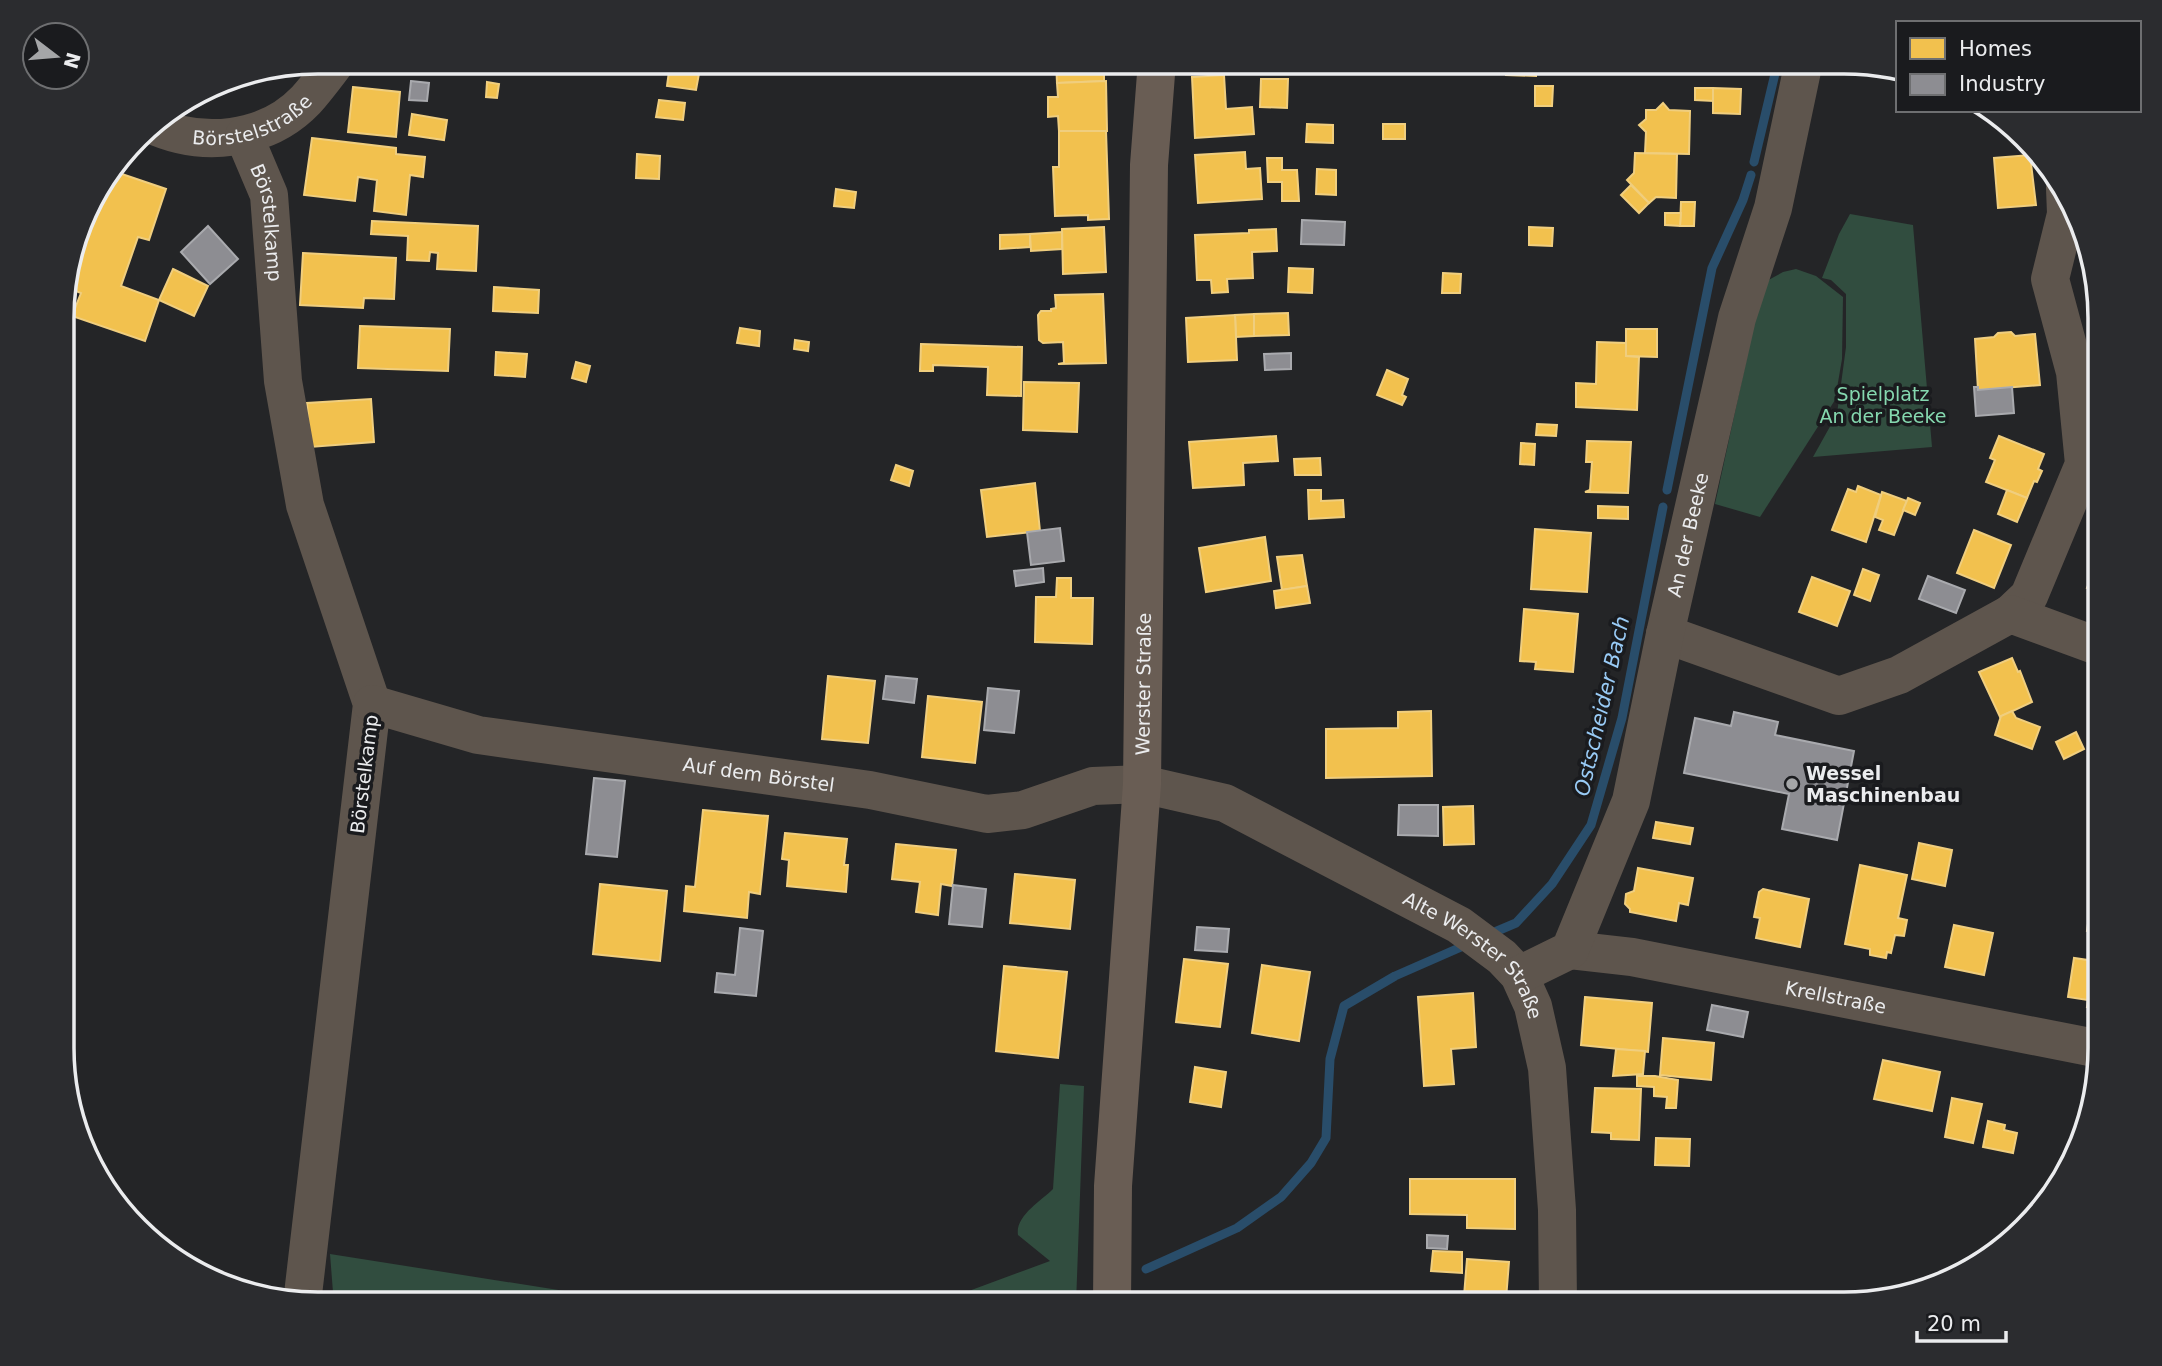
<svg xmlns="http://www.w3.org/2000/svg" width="2162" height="1366" viewBox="0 0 2162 1366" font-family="'DejaVu Sans',sans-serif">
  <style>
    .green { fill: #314d3f }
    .homes { fill: #f2c14e; stroke: #f0ce7e; stroke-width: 2 }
    .industry { fill: #8d8d92; stroke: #a9aaae; stroke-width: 2 }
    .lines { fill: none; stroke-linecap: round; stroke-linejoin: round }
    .stream { stroke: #294d6a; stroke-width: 9 }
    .minor { stroke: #5e554d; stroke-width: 38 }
    .major { stroke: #695d54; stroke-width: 38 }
    .poi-dot { fill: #a5a6a8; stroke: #1a1b1e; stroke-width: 2.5 }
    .labels { text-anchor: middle; stroke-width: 7; stroke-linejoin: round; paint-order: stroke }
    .street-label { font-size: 19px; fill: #ebecee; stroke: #1a1b1e }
    .park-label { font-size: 19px; fill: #85d8af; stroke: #1a1b1e }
    .poi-label { font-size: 19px; font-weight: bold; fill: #ebecee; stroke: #1a1b1e; text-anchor: start }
    .water-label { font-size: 21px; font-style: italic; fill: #99cbf6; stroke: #1a1b1e }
    .rim { fill: none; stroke: #ebecee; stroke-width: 3.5 }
  </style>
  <rect width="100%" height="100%" fill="#242527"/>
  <g class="green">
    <path d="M1850,214L1913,225L1932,447L1813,457L1837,414L1846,347V294L1831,280L1822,278L1839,234Z"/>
    <path d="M1796,269L1816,276L1843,297L1842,359L1835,400L1760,517L1715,504L1763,283L1783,272Z"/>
    <path d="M1060,1084L1084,1086L1076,1304L931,1305L1050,1261L1018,1235C1015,1216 1041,1201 1053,1189Z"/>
    <path d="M330,1254L653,1305H334Z"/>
  </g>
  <g class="homes">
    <path d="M388,61H459L458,68L428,65V71L388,66Z"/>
    <path d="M1056,61H1104V81L1057,83Z"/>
    <path d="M1196,61H1278V68L1196,72Z"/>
    <path d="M1317,61H1354V64L1317,62Z"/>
    <path d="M1506,61H1536V76L1506,75Z"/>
    <path d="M1631,61H1713V74L1631,71Z"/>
    <path d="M670,64L700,68L696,90L667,86Z"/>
    <path d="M1224,75L1226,109L1252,107L1254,134L1195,138L1192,77Z"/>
    <path d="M1261,79H1288L1287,108L1260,107Z"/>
    <path d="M1106,81L1107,131H1059L1058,116L1048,117V97H1058L1057,83Z"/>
    <path d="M487,82L499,84L497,98L486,97Z"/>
    <path d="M1535,86H1553L1552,106H1535Z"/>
    <path d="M353,87L400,92L396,137L348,132Z"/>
    <path d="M1695,88H1713V101L1695,100Z"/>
    <path d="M1713,88L1741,89L1740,114L1713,113Z"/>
    <path d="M659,100L685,103L683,120L656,117Z"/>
    <path d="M1663,103L1669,110L1690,111L1689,154L1645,153L1646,132L1639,125L1646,119V110H1656Z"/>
    <path d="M1985,110H1992L2000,118L1986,119Z"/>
    <path d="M412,114L447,120L444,140L409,135Z"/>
    <path d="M1307,124L1333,125V143L1306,142Z"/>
    <rect x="1383" y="124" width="22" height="15"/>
    <path d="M1059,131H1106L1109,219L1088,220V215L1055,216L1053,167H1059Z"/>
    <path d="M312,138L396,148V154L425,157L423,177L410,175L406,215L374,211L377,180L358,177L355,201L304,195Z"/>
    <path d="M1245,152L1246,169L1260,168L1262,199L1198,203L1195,155Z"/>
    <path d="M1635,153L1677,154L1676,198L1656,197L1649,203L1627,180L1634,173Z"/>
    <path d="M637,154L660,156L659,179L636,178Z"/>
    <path d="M2030,155L2036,205L1998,208L1994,158Z"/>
    <path d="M1267,158H1282V170H1297L1299,201H1282V182H1268Z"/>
    <path d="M1317,169L1336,170V195L1316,194Z"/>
    <path d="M113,171L166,189L149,240L138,237L121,286L159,300L145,341L72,316L81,293L66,287L91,215L85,213L89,202Z"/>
    <path d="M1631,185L1649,203L1639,213L1621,195Z"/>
    <path d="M836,189L856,192L854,208L834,206Z"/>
    <path d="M1681,202H1695L1694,226H1680Z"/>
    <path d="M1665,213H1681L1680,226L1665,225Z"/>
    <path d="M372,221L478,226L476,271L437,269L438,253L430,252L429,261L407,260L408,236L371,234Z"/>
    <path d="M1104,227L1106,272L1063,274L1062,229Z"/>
    <path d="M1529,227L1553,228L1552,246L1529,245Z"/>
    <path d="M1276,229L1277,251L1252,252L1253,278L1227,279L1228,292L1212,293L1211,280H1197L1195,235L1249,233V230Z"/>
    <path d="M1062,232V249L1031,251L1030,234Z"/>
    <path d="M1030,234V247L1000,249V235Z"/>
    <path d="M303,253L396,258L394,299L364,298L363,308L300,305Z"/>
    <path d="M1289,268L1313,269L1312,293L1288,292Z"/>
    <path d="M173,269L208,286L194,316L159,300Z"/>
    <path d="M1443,273L1461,274L1460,293H1442Z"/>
    <path d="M494,287L539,290L538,313L493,311Z"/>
    <path d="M1103,294L1106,363L1058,364L1064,363L1063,342L1043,343L1039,340L1038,315L1041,311H1051V309L1056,308L1055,295Z"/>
    <path d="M1288,313L1289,335L1254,336V314Z"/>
    <path d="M1254,314V336L1236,337L1235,315Z"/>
    <path d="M1235,315L1237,360L1188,362L1186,318Z"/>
    <path d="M360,326L450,329L448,371L358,368Z"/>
    <path d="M740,328L760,331L759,346L737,343Z"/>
    <path d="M1626,329H1657V357L1626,356Z"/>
    <path d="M2011,332L2015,336L2035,334L2040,385L1978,390L1975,339L1994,337L1998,333Z"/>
    <path d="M795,340L809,342L808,351L794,349Z"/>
    <path d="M1597,342L1626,343V356L1639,357L1637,410L1576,407V383L1596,384Z"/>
    <path d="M921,344L1022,347L1021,396L987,395L988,367L933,365V371H920Z"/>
    <path d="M496,352L527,354L525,377L495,375Z"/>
    <path d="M576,362L590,366L586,382L572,378Z"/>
    <path d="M1387,370L1408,379L1402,395L1406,397L1402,405L1377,395Z"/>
    <path d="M1024,382L1079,383L1077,432L1023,430Z"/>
    <path d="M371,399L374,442L310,447L307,403Z"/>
    <path d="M1537,424L1557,425L1556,436L1536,435Z"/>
    <path d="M1276,436L1278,461L1243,463L1244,485L1193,488L1189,442Z"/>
    <path d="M1999,436L2044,454L2038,469L2042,471L2037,482L2034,481L2027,498L1986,482L1995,460L1990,458Z"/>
    <path d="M1587,441L1631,442L1628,493L1585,492L1590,490L1592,462H1586Z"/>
    <path d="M1521,443L1535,444L1534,465L1520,464Z"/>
    <path d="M1320,458L1321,475H1295L1294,459Z"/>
    <path d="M896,465L913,471L909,486L891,480Z"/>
    <path d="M1035,483L1040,531L987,537L981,490Z"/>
    <path d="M1858,486L1881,495L1866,542L1832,530L1848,489L1856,492Z"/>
    <path d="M1308,490H1321V501L1343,500L1344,517L1309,519Z"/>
    <path d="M2007,490L2027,498L2017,522L1998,514Z"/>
    <path d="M1882,492L1907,501L1894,535L1879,530L1883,520L1875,517Z"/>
    <path d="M1908,498L1920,503L1915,515L1903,510Z"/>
    <path d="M1598,506L1628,507V519L1598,518Z"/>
    <path d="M1535,529L1591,533L1587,592L1531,589Z"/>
    <path d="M1974,530L2011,545L1994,588L1957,573Z"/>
    <path d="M1265,537L1271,581L1206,592L1199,548Z"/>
    <path d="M2100,546V609L2096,607L2093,601L2097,592L2087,588L2098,559L2096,557Z"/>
    <path d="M1302,555L1307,586L1282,590L1277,557Z"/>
    <path d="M1863,569L1879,575L1870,601L1854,595Z"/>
    <path d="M1812,577L1850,591L1837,626L1799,612Z"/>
    <path d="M1057,578H1071V598H1093L1092,644L1035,642L1036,597H1056Z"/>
    <path d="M1307,586L1310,603L1276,608L1274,591Z"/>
    <path d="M1524,609L1578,614L1573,672L1535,669L1536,662L1520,661Z"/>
    <path d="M2012,658L2018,672L2020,671L2032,702L2000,717L1979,672Z"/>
    <path d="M828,676L875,681L868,743L822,739Z"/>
    <path d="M928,696L982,702L975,763L922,757Z"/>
    <path d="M1431,711L1432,776L1326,778V729L1398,728V712Z"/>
    <path d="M2012,711L2016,718L2040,727L2032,749L1995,735L2001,716Z"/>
    <path d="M2076,732L2084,749L2064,759L2056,742Z"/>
    <path d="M1473,806L1474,844L1444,845L1443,807Z"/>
    <path d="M703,810L768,816L760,894L749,892L747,918L684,911L686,886L695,887Z"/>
    <path d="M1656,822L1693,828L1690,844L1653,838Z"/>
    <path d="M785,833L847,839L844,865H848L846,892L787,886L789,860L782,859Z"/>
    <path d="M1919,843L1952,850L1945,886L1912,879Z"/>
    <path d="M896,844L956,850L952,886L941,884L938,915L916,912L920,882L892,879Z"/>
    <path d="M1860,865L1907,875L1898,918L1907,920L1904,936L1895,935L1891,953L1887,952L1886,958L1870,955V949L1845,944Z"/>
    <path d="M1638,868L1693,878L1688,905L1679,903L1676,921L1630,912V909L1625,904L1626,894L1634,891Z"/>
    <path d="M1015,874L1075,880L1070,929L1010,923Z"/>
    <path d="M600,884L667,891L660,961L593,954Z"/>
    <path d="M1763,889L1809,899L1800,947L1756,938L1760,918L1754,917L1759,892Z"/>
    <path d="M2092,895L2100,896V1008L2087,1007L2088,1000L2068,997L2074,958L2095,961L2099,933L2087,931Z"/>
    <path d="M1954,925L1993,933L1984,975L1945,967Z"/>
    <path d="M1184,959L1228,964L1220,1027L1176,1022Z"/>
    <path d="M1262,965L1310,972L1299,1041L1252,1033Z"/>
    <path d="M1004,966L1067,972L1058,1058L996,1051Z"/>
    <path d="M1473,993L1476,1047L1451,1049L1454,1084L1424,1086L1418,997Z"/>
    <path d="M1585,997L1652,1003L1648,1052L1581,1045Z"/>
    <path d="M1663,1038L1714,1043L1711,1080L1660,1075Z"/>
    <path d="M1616,1049L1645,1051L1643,1074L1613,1076Z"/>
    <path d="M1883,1060L1940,1072L1932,1111L1874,1099Z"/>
    <path d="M1195,1067L1226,1072L1221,1107L1190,1102Z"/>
    <path d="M1637,1076H1655L1678,1080L1676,1108H1666L1667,1097L1654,1096V1087L1637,1086Z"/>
    <path d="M1595,1088L1641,1089L1639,1140L1611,1139V1133L1592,1132Z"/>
    <path d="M1952,1098L1982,1104L1973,1143L1945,1137Z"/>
    <path d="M1988,1121L2005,1125L2004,1130L2017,1133L2013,1153L1983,1147Z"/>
    <path d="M1656,1138L1690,1139L1689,1166L1655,1165Z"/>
    <path d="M1410,1179H1515V1229L1467,1228V1215L1410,1214Z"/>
    <path d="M1433,1251L1462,1252V1273L1431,1271Z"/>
    <path d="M1467,1259L1509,1262L1506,1299L1464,1296Z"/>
  </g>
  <g class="industry">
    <path d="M411,81L429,83L427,101L409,100Z"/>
    <path d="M1302,220L1345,222L1344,245L1301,244Z"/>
    <path d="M208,226L238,259L210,284L181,252Z"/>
    <path d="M1291,353V369L1265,370L1264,354Z"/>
    <path d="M1974,387H1978V390L2012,387L2014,413L1976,416Z"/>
    <path d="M1060,528L1064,561L1031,565L1027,532Z"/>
    <path d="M1043,568L1044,582L1016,586L1014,571Z"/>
    <path d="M1928,576L1965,590L1956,613L1919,599Z"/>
    <path d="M886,676L917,679L914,703L883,699Z"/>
    <path d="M988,688L1019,691L1014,733L984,730Z"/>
    <path d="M1734,712L1778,722L1775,735L1854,751L1837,840L1782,829L1789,794L1684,773L1695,718L1731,726Z"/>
    <path d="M594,778L625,781L617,857L586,854Z"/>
    <path d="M1399,805H1438V836L1398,835Z"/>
    <path d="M953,885L986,889L982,927L949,924Z"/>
    <path d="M1197,927L1229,929L1227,952L1195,950Z"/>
    <path d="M740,928L763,931L756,996L715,992L717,973L735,975Z"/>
    <path d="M1712,1005L1748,1012L1743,1037L1707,1030Z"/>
    <path d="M1427,1235L1448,1236L1447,1249L1427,1248Z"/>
  </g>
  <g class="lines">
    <g class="stream">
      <path d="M1754,162L1778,61"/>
      <path d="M1667,490L1712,268L1743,200L1751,175"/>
      <path d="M1490,934L1516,923L1552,884L1591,825L1622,718L1663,507"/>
      <path d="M1146,1269L1237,1228L1281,1197L1311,1163L1326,1138L1330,1059L1344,1006L1395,976L1468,944"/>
      <path d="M1052,1304L1074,1295"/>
    </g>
    <g class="minor">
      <path id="s1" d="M150,124C201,148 266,142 306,100C317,88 327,74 337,61"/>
      <path id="s2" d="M244,136L269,195L283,381L305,505L372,704L302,1303"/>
      <path d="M2010,614L2029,596L2084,464L2075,372L2050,279L2066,214L2065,188"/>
      <path d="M1665,634L1839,696L1899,675L2010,614L2100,647"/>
      <path id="s3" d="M372,704L478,735L870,790L987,814L1023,810L1093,786L1142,784L1225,803L1459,925L1502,957L1519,975L1533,1006L1547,1068L1557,1210L1558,1304"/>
      <path id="s4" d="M1570,950L1632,957L2100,1049"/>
      <path id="s5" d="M1519,975L1570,950L1631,801L1665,634L1737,318L1773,208L1804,61"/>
    </g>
    <path class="major" id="s6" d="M1112,1304L1113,1186L1142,784L1149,165L1157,61"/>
  </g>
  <circle class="poi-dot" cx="1792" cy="784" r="7"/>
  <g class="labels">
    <g class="street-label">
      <text dy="7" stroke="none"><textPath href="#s1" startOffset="108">Börstelstraße</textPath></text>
      <text dy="7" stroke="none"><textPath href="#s2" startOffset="91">Börstelkamp</textPath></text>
      <text dy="7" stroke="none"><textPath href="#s5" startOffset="490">An der Beeke</textPath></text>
      <text dy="7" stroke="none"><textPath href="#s6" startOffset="621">Werster Straße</textPath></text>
      <text transform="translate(364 774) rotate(-83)" y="7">Börstelkamp</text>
      <text dy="7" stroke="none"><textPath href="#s3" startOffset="394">Auf dem Börstel</textPath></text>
      <text dy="7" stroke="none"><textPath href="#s3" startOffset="1166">Alte Werster Straße</textPath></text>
      <text dy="7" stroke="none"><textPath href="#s4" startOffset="270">Krellstraße</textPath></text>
    </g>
    <g class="park-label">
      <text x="1883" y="401">Spielplatz<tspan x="1883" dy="22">An der Beeke</tspan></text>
    </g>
    <g class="poi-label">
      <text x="1806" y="780">Wessel<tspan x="1806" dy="22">Maschinenbau</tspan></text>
    </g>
    <g class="water-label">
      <text transform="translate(1602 706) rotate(-77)" y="7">Ostscheider Bach</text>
    </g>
  </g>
  <path d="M0 0H2162V1366H0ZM318 74H1844A244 244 0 0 1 2088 318V1048A244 244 0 0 1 1844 1292H318A244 244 0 0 1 74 1048V318A244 244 0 0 1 318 74Z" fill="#2b2c2f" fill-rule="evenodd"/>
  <path class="rim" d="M318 74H1844A244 244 0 0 1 2088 318V1048A244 244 0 0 1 1844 1292H318A244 244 0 0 1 74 1048V318A244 244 0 0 1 318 74Z"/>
  <rect x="1896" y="21" width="245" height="91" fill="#1a1b1e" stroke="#6e6f71" stroke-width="2"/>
  <rect x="1910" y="38" width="35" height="21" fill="#f2c14e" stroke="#6e6f71" stroke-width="2"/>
  <text x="1959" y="56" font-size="21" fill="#ebecee">Homes</text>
  <rect x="1910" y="74" width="35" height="21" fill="#8d8d92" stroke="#6e6f71" stroke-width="2"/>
  <text x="1959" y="91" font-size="21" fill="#ebecee">Industry</text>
  <g transform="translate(56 56) rotate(106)"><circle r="33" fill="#1a1b1e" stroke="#6e6f71" stroke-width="2"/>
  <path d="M0-5L12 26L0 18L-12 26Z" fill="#a5a6a8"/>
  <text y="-10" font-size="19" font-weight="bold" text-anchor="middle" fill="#ebecee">N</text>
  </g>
  <path d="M1917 1331v10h89v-10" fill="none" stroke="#ebecee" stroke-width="3.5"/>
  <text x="1927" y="1331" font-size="21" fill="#ebecee" stroke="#1a1b1e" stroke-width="5" paint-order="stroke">20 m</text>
</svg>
